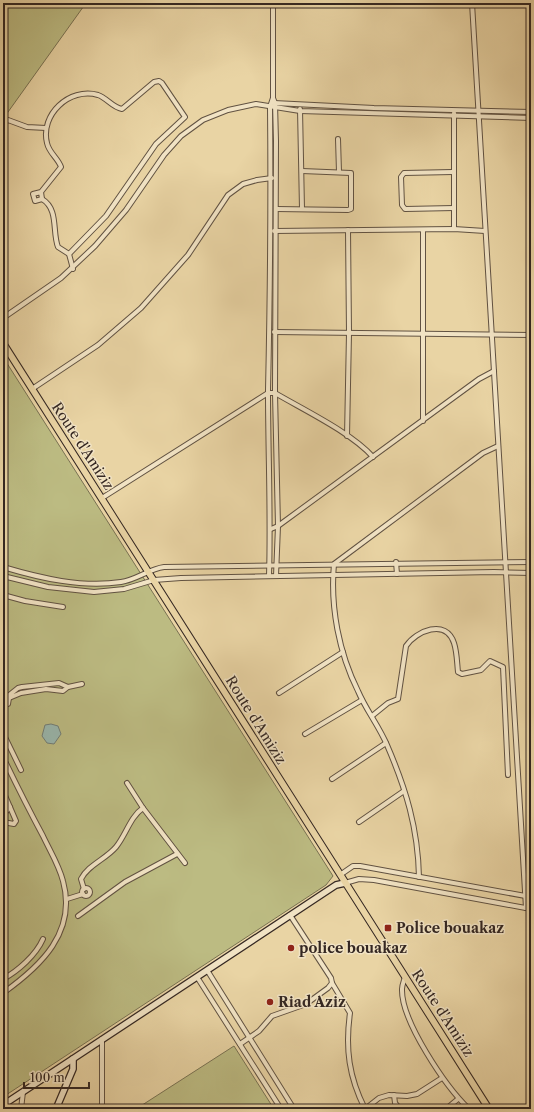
<svg xmlns="http://www.w3.org/2000/svg" width="534" height="1112" viewBox="0 0 534 1112" font-family="'Libre Caslon Text',serif">
  <style>
    .green { fill: #bcbb82; stroke: #787152 }
    .water { fill: #99b7ae; stroke: #717d76 }
    .lines { fill: none; stroke-linecap: round; stroke-linejoin: round }
    .street-casing { stroke: #615242; stroke-width: 6 }
    .secondary-casing { stroke: #342722; stroke-width: 8 }
    .primary-casing { stroke: #342722; stroke-width: 8 }
    .street { stroke: #f1e3c4; stroke-width: 4 }
    .secondary { stroke: #f1e3c4; stroke-width: 5.5 }
    .primary { stroke: #e9d4a4; stroke-width: 6 }
    .poi-dot { fill: #8f2418; stroke: #f1e3c4; stroke-width: 1.5 }
    .labels { text-anchor: middle; stroke-width: 3; stroke-linejoin: round; paint-order: stroke }
    .street-label { font-size: 14px; fill: #342722; stroke: #f1e3c4 }
    .poi-label { font-size: 14px; font-weight: bold; fill: #342722; stroke: #f1e3c4; text-anchor: start }
  </style>
  <rect width="100%" height="100%" fill="#e9d4a4"/>
  <filter id="stains"><feTurbulence type="fractalNoise" baseFrequency=".005" numOctaves="4"/><feColorMatrix values="0 0 0 0 .2 0 0 0 0 .09 0 0 0 0 .02 0 0 0 .5 -.17"/></filter>
  <radialGradient id="worn" r=".72"><stop offset=".6" stop-color="#630" stop-opacity="0"/><stop offset="1" stop-color="#630" stop-opacity=".3"/></radialGradient>
  <g class="green">
    <path d="M3,3H86L3,119Z"/>
    <path d="M3,357L333,876L326,885L3,1097Z"/>
    <path d="M234,1046L274,1109H136Z"/>
  </g>
  <path class="water" d="M51,724L58,726L61,734L54,744L47,743L42,736L45,725Z"/>
  <g class="lines">
    <g class="street-casing">
      <g id="street">
        <path d="M273,3V98L275,103L276,141L275,393L278,526L276,576"/>
        <path d="M472,3L526,908"/>
        <path d="M274,103L374,108L531,112"/>
        <path d="M300,109L302,209"/>
        <path d="M454,113V229"/>
        <path d="M3,124L8,120L27,127L46,128"/>
        <path d="M338,139L339,172"/>
        <path d="M453,172L404,173L401,177L402,205L405,209L454,208"/>
        <path d="M41,192L42,199L35,201L33,194L41,192L61,167C58,158 49,153 47,143C40,115 69,87 98,95C107,98 112,107 122,109L154,82L159,81L162,83L185,117L156,144L106,216L69,254"/>
        <path d="M42,199C59,209 52,232 58,247L69,254L73,269"/>
        <path d="M276,209L348,210L351,209V173L302,171"/>
        <path d="M274,231L454,229L485,231"/>
        <path d="M3,318L61,278L95,246L126,210L164,155L181,136L203,120L228,110L256,104L300,111L531,118"/>
        <path d="M274,332L531,335"/>
        <path d="M32,389L98,345L141,308L188,255L228,195L243,184L257,180L272,178"/>
        <path d="M423,421V230"/>
        <path d="M347,436L349,333L348,230"/>
        <path d="M102,498L268,393H275C304,410 352,433 373,457"/>
        <path d="M271,529L278,526L479,379L494,371"/>
        <path d="M396,562L397,574"/>
        <path d="M3,567C40,578 82,588 121,582C136,580 149,569 164,567L531,562"/>
        <path d="M3,576L48,587L94,592L124,589L154,580L181,578L494,572L531,573"/>
        <path d="M269,576C271,515 268,453 268,391C270,297 271,202 270,107L273,98"/>
        <path d="M3,595L25,601L63,607"/>
        <path d="M68,687L82,684"/>
        <path d="M3,693L9,697"/>
        <path d="M279,693L343,652"/>
        <path d="M8,696L18,688L22,687L59,683L68,687L63,691L46,689L21,693L9,698"/>
        <path d="M3,706L8,704L9,698"/>
        <path d="M372,716L388,703L398,699L406,646C416,631 446,618 454,643C457,652 457,663 458,672L462,674L481,670L490,661L503,667L508,775"/>
        <path d="M3,720L4,706"/>
        <path d="M3,733L21,770"/>
        <path d="M305,734L362,700"/>
        <path d="M3,757C16,784 29,810 43,836C50,851 59,865 63,881C77,932 41,966 3,993"/>
        <path d="M332,779L386,743"/>
        <path d="M127,783L143,808L185,863"/>
        <path d="M3,791L16,821L14,824L3,822"/>
        <path d="M3,815L10,807"/>
        <path d="M359,822L404,791"/>
        <path d="M340,875L353,866H360L531,897"/>
        <path d="M419,877C418,828 406,789 387,745C379,726 366,710 358,691C339,653 330,607 334,564L483,453L498,446"/>
        <path d="M345,883L359,879L374,880L531,909"/>
        <circle cx="86" cy="892" r="4"/>
        <path d="M84,889L81,879C88,865 106,859 116,847C126,835 130,817 143,808"/>
        <path d="M67,899L83,894"/>
        <path d="M290,915L331,978L332,983L350,1013C345,1049 349,1077 365,1109"/>
        <path d="M78,916L125,882L177,854"/>
        <path d="M207,970L294,1109"/>
        <path d="M197,977L281,1109"/>
        <path d="M405,977C404,981 402,985 402,989C401,1021 446,1087 469,1109"/>
        <path d="M3,979C18,971 36,955 43,939"/>
        <path d="M240,1044L259,1031L272,1016L306,1004L328,988L332,983"/>
        <path d="M394,1095L395,1103L400,1109"/>
        <path d="M21,1109L23,1092"/>
        <path d="M102,1109V1039"/>
        <path d="M365,1109L379,1098L389,1095L407,1096L417,1094L442,1078"/>
        <path d="M446,1109L458,1099"/>
      </g>
    </g>
    <g class="secondary-casing">
      <g id="secondary">
        <path d="M3,1105L336,885L345,883"/>
        <path d="M56,1109L73,1069V1059"/>
      </g>
    </g>
    <g class="primary-casing">
      <path id="primary" d="M3,343L489,1109"/>
    </g>
    <use href="#street" class="street"/>
    <use href="#secondary" class="secondary"/>
    <use href="#primary" class="primary"/>
  </g>
  <g class="poi-dot">
    <rect x="384" y="924" width="8" height="8" rx="2"/>
    <circle cx="291" cy="948" r="4"/>
    <circle cx="270" cy="1002" r="4"/>
  </g>
  <g class="labels">
    <g class="street-label">
      <text transform="translate(83 446) rotate(57)" y="5">Route d'Amiziz</text>
      <text transform="translate(256 720) rotate(58)" y="5">Route d'Amiziz</text>
      <text transform="translate(443 1013) rotate(57)" y="5">Route d'Amiziz</text>
    </g>
    <g class="poi-label">
      <text x="396" y="933">Police bouakaz</text>
      <text x="299" y="953">police bouakaz</text>
      <text x="278" y="1007">Riad Aziz</text>
    </g>
  </g>
  <rect width="534" height="1112" fill="none" stroke="#e9d4a4" stroke-width="16"/>
  <rect x="4" y="4" width="526" height="1104" fill="none" stroke="#342722" stroke-width="2"/>
  <rect x="8" y="8" width="518" height="1096" fill="none" stroke="#342722"/>
  <path d="M24 1082v6h65v-6" fill="none" stroke="#342722" stroke-width="2"/>
  <text x="30" y="1082" font-size="12" fill="#342722" stroke="#f1e3c4" stroke-width="3" paint-order="stroke">100 m</text>
  <rect width="100%" height="100%" filter="url(#stains)"/>
  <rect width="100%" height="100%" fill="url(#worn)"/>
</svg>
